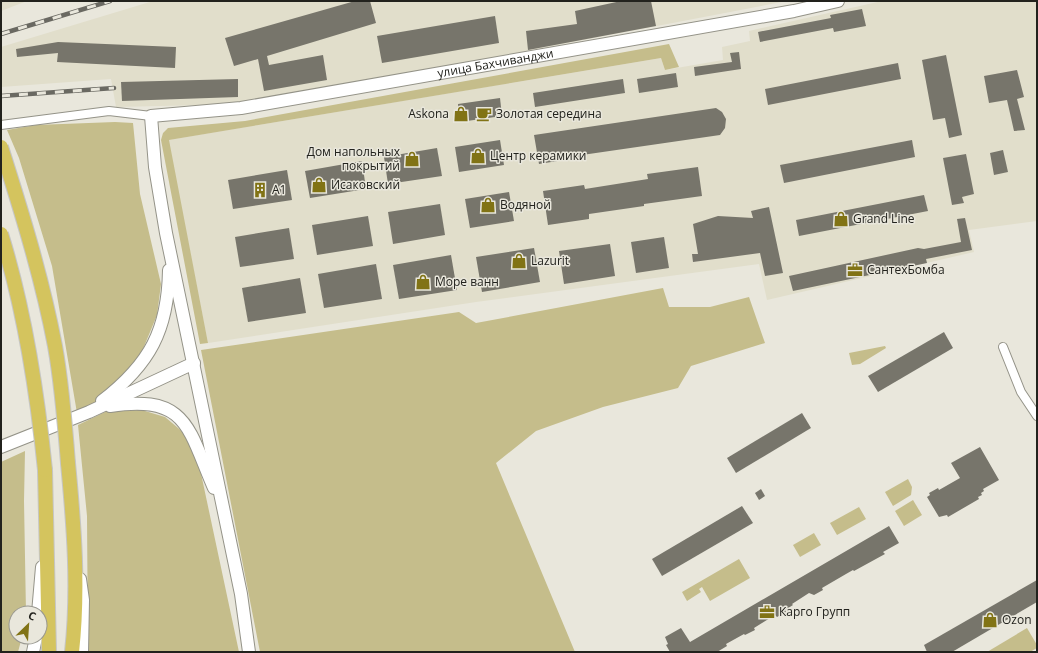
<svg xmlns="http://www.w3.org/2000/svg" width="1038" height="653" viewBox="0 0 1038 653" font-family="'Open Sans',sans-serif">
  <style>
    .built { fill: #e1decb }
    .green { fill: #c5bd8b }
    .building { fill: #77756b }
    .lines { fill: none; stroke-linecap: round; stroke-linejoin: round }
    .minor-casing { stroke: #949388; stroke-width: 10 }
    .secondary-casing { stroke: #949388; stroke-width: 14 }
    .trunk-casing { stroke: #c6c6c4; stroke-width: 16 }
    .minor { stroke: #fff; stroke-width: 8 }
    .secondary { stroke: #fff; stroke-width: 12 }
    .trunk { stroke: #d4c45e; stroke-width: 14 }
    .rail-casing { stroke: #6a6962; stroke-width: 4.5 }
    .rail { stroke: #e9e7dc; stroke-width: 3; stroke-dasharray: 9; stroke-linecap: butt }
    .trunk-bridge-casing { stroke: #c6c6c4; stroke-width: 16; stroke-linecap: butt }
    .trunk-bridge { stroke: #d4c45e; stroke-width: 14 }
    .labels { text-anchor: middle; stroke-width: 3; stroke-linejoin: round; paint-order: stroke }
    .street-label { font-size: 12px; fill: #22221d; stroke: #e9e7dc }
    .poi-label { font-size: 12px; fill: #22221d; stroke: #e9e7dc; text-anchor: start }
  </style>
  <rect width="100%" height="100%" fill="#e9e7dc"/>
  <g class="built">
    <path d="M1,1H27L1,11Z"/>
    <path d="M153,1H787L250,104L116,107L111,79L1,87V47Z"/>
    <path d="M882,1H1037V221L969,230L974,252L767,300L759,264L476,302L208,343L168,140L661,58L665,70L723,60L722,47L750,41L749,31Z"/>
  </g>
  <g class="green">
    <path d="M669,44L679,67L665,70L661,58L169,140L208,343L200,344L161,140L163,133L168,128L245,121Z"/>
    <path d="M115,122L133,123L140,194L161,284L157,315L143,349L125,376L101,400L77,413L52,266L19,158L7,130L36,125Z"/>
    <path d="M663,288L669,307H710L749,297L765,343L691,366L678,388L603,407L536,431L496,463L575,652H260L201,350L459,312L476,323Z"/>
    <path d="M885,346L886,348L860,364L852,365L849,353Z"/>
    <path d="M135,408L165,417L184,433L196,450L239,652H88L87,516L78,425L105,412Z"/>
    <path d="M25,451L24,501L26,613H16V637H22L18,652H1V462Z"/>
    <path d="M908,479L912,487L911,495L893,506L885,492Z"/>
    <path d="M913,500L922,515L904,526L895,511Z"/>
    <path d="M859,507L866,519L837,535L830,523Z"/>
    <path d="M814,533L821,545L800,557L793,545Z"/>
    <path d="M739,559L750,578L710,601L702,587L699,589L701,592L687,601L682,592Z"/>
    <path d="M1027,628L1037,645V648L1030,652H987Z"/>
  </g>
  <g class="building">
    <path d="M355,1H370L376,23L267,56L269,65L323,55L327,80L264,91L258,59L234,66L225,38Z"/>
    <path d="M621,1H651L656,26L528,50L526,31L577,24L575,11Z"/>
    <path d="M862,9L866,26L834,32L833,28L760,42L758,32L831,18L830,15Z"/>
    <path d="M495,16L499,43L382,63L377,36Z"/>
    <path d="M58,42L176,47L175,68L57,62L58,53L17,57L16,49Z"/>
    <path d="M739,52L741,69L695,76L694,67L732,62L730,53Z"/>
    <path d="M946,55L962,135L949,138L945,118L933,120L922,60Z"/>
    <path d="M898,63L901,79L768,105L765,89Z"/>
    <path d="M1017,70L1024,97L1017,99L1025,130L1014,131L1007,100L989,103L984,76Z"/>
    <path d="M676,73L678,87L639,93L637,79Z"/>
    <path d="M238,79V97L122,101L121,82Z"/>
    <path d="M623,79L625,93L535,107L533,93Z"/>
    <path d="M500,98L502,116L460,122L458,104Z"/>
    <path d="M716,108L722,112L726,119L725,128L720,135L582,155V157L539,164L534,135Z"/>
    <path d="M500,140L504,165L459,172L455,147Z"/>
    <path d="M912,140L915,157L784,183L780,165Z"/>
    <path d="M437,148L442,176L388,184L384,157Z"/>
    <path d="M1003,150L1008,172L994,175L990,153Z"/>
    <path d="M966,154L974,194L962,197L964,203L952,205L943,158Z"/>
    <path d="M362,161L366,189L310,198L305,171Z"/>
    <path d="M698,167L702,196L644,204V206L589,214V219L548,225L543,191L584,185L585,189L648,179L647,174Z"/>
    <path d="M287,170L292,200L233,209L228,180Z"/>
    <path d="M509,192L514,221L470,228L465,199Z"/>
    <path d="M924,195L928,211L799,236L796,220Z"/>
    <path d="M440,204L445,235L393,244L388,212Z"/>
    <path d="M769,207L783,273L765,276L760,253L693,262L692,254H698L693,224L718,216L753,218L751,211Z"/>
    <path d="M368,216L373,246L317,255L312,225Z"/>
    <path d="M965,218L972,250L926,259L927,263L793,291L789,276L918,248L924,249L961,242L957,219Z"/>
    <path d="M289,228L294,259L240,267L235,237Z"/>
    <path d="M664,237L669,268L636,273L631,242Z"/>
    <path d="M610,244L615,276L564,284L559,251Z"/>
    <path d="M534,248L540,282L482,292L476,257Z"/>
    <path d="M451,255L457,290L399,299L393,265Z"/>
    <path d="M376,264L382,299L324,308L318,274Z"/>
    <path d="M300,278L306,313L248,322L242,288Z"/>
    <path d="M944,332L953,348L878,392L868,376Z"/>
    <path d="M802,413L811,428L736,473L727,458Z"/>
    <path d="M980,447L999,480L983,489L984,491L981,493L982,495L978,497L979,499L948,517L947,515L939,517L927,497L930,495L929,493L938,488L939,490L960,478L951,463Z"/>
    <path d="M761,489L765,496L759,500L755,493Z"/>
    <path d="M742,506L753,523L662,576L652,559Z"/>
    <path d="M889,526L899,543L883,552L885,554L854,571L853,570L846,574L822,588L823,590L814,595L809,593L792,604L793,605L785,610L786,612L777,617L775,615L754,628L755,630L745,635L744,634L726,644L727,646L717,652H670L666,645L668,644L665,637L681,628L690,642Z"/>
    <path d="M1037,580V602L952,652H927L924,645Z"/>
  </g>
  <g class="lines">
    <g class="minor-casing">
      <g id="minor">
        <path d="M1,125L109,111L151,116"/>
        <path d="M1003,347L1021,392L1037,416"/>
      </g>
    </g>
    <g class="secondary-casing">
      <g id="secondary">
        <path d="M102,401C150,364 168,330 169,270"/>
        <path d="M110,406C188,394 188,429 214,488"/>
        <path d="M1,447L89,412L194,363"/>
        <path d="M80,579L83,600L82,652"/>
        <path d="M38,613L42,567"/>
        <path d="M33,652L36,637"/>
        <path id="s1" d="M249,652L241,594L166,233L155,167L151,116L241,108L794,11L838,1"/>
      </g>
    </g>
    <g class="trunk-casing">
      <g id="trunk">
        <path d="M68,463C74,526 79,589 72,652"/>
        <path d="M45,470L49,652"/>
      </g>
    </g>
    <use href="#minor" class="minor"/>
    <use href="#secondary" class="secondary"/>
    <use href="#trunk" class="trunk"/>
    <g class="rail-casing">
      <g id="rail">
        <path d="M1,34L110,1"/>
        <path d="M1,96L114,88"/>
      </g>
    </g>
    <use href="#rail" class="rail"/>
    <g class="trunk-bridge-casing">
      <g id="trunk-bridge">
        <path d="M1,147C22,213 42,278 55,346C62,385 65,424 68,463"/>
        <path d="M1,234C25,311 37,390 45,470"/>
      </g>
    </g>
    <use href="#trunk-bridge" class="trunk-bridge"/>
  </g>
  <defs>
    <g id="shop-bare" transform="scale(1.2)"><path d="M-5-2.5h2.3a2.7 3.5 0 0 1 5.4 0H5L5.5 6h-11ZM-1.5-2.5h3a1.5 2.3 0 0 0-3 0Z" fill="#817315" stroke="#e9e7dc" stroke-width="2.5" paint-order="stroke"/></g>
    <g id="cafe-bare" transform="scale(1.2)"><path d="M-5.5-4.5H6V0H3Q3 3.5 0 3.5H-2.5Q-5.5 3.5-5.5 0ZM3-3.2v2h1.7v-2ZM-6 4.5H4V6H-6Z" fill="#817315" stroke="#e9e7dc" stroke-width="2.5" paint-order="stroke"/></g>
    <g id="building-bare" transform="scale(1.2)"><path d="M-4-6H4V6H1V3H-1V6H-4ZM-2.5-4.3h1.7v1.8h-1.7ZM.8-4.3h1.7v1.8H.8ZM-2.5-1h1.7V.8h-1.7ZM.8-1h1.7V.8H.8Z" fill="#817315" stroke="#e9e7dc" stroke-width="2.5" paint-order="stroke"/></g>
    <g id="office-bare" transform="scale(1.2)"><path d="M-6-3h4V-5.5h4V-3h4V5H-6ZM-1-4.5V-3h2v-1.5ZM-6 0V1H6V0Z" fill="#817315" stroke="#e9e7dc" stroke-width="2.5" paint-order="stroke"/></g>
  </defs>
  <g fill-rule="evenodd">
    <use href="#shop-bare" x="461" y="114"/>
    <use href="#cafe-bare" x="484" y="114"/>
    <use href="#shop-bare" x="478" y="156"/>
    <use href="#shop-bare" x="412" y="159"/>
    <use href="#shop-bare" x="319" y="185"/>
    <use href="#building-bare" x="260" y="190"/>
    <use href="#shop-bare" x="488" y="205"/>
    <use href="#shop-bare" x="841" y="219"/>
    <use href="#shop-bare" x="519" y="261"/>
    <use href="#office-bare" x="855" y="270"/>
    <use href="#shop-bare" x="423" y="282"/>
    <use href="#office-bare" x="767" y="612"/>
    <use href="#shop-bare" x="990" y="620"/>
  </g>
  <g class="labels">
    <g class="street-label">
      <text dy="4" stroke="none"><textPath href="#s1" startOffset="894">улица Бахчиванджи</textPath></text>
    </g>
    <g class="poi-label">
      <text x="449" y="118" text-anchor="end">Askona</text>
      <text x="496" y="118">Золотая середина</text>
      <text x="400" y="156" text-anchor="end">Дом напольных<tspan x="400" dy="14">покрытий</tspan></text>
      <text x="490" y="160">Центр керамики</text>
      <text x="331" y="189">Исаковский</text>
      <text x="272" y="194">A1</text>
      <text x="500" y="209">Водяной</text>
      <text x="853" y="223">Grand Line</text>
      <text x="531" y="265">Lazurit</text>
      <text x="867" y="274">СантехБомба</text>
      <text x="435" y="286">Море ванн</text>
      <text x="779" y="616">Карго Групп</text>
      <text x="1002" y="624">Ozon</text>
    </g>
  </g>
  <rect width="1038" height="653" fill="none" stroke="#22221d" stroke-width="4"/>
  <g transform="translate(28 625) rotate(25)"><circle r="19" fill="#e9e7dc" stroke="#999890"/>
  <path d="M0-3L7 15L0 10L-7 15Z" fill="#817315"/>
  <text y="-6" font-size="11" font-weight="bold" text-anchor="middle" fill="#22221d">С</text>
  </g>
</svg>
